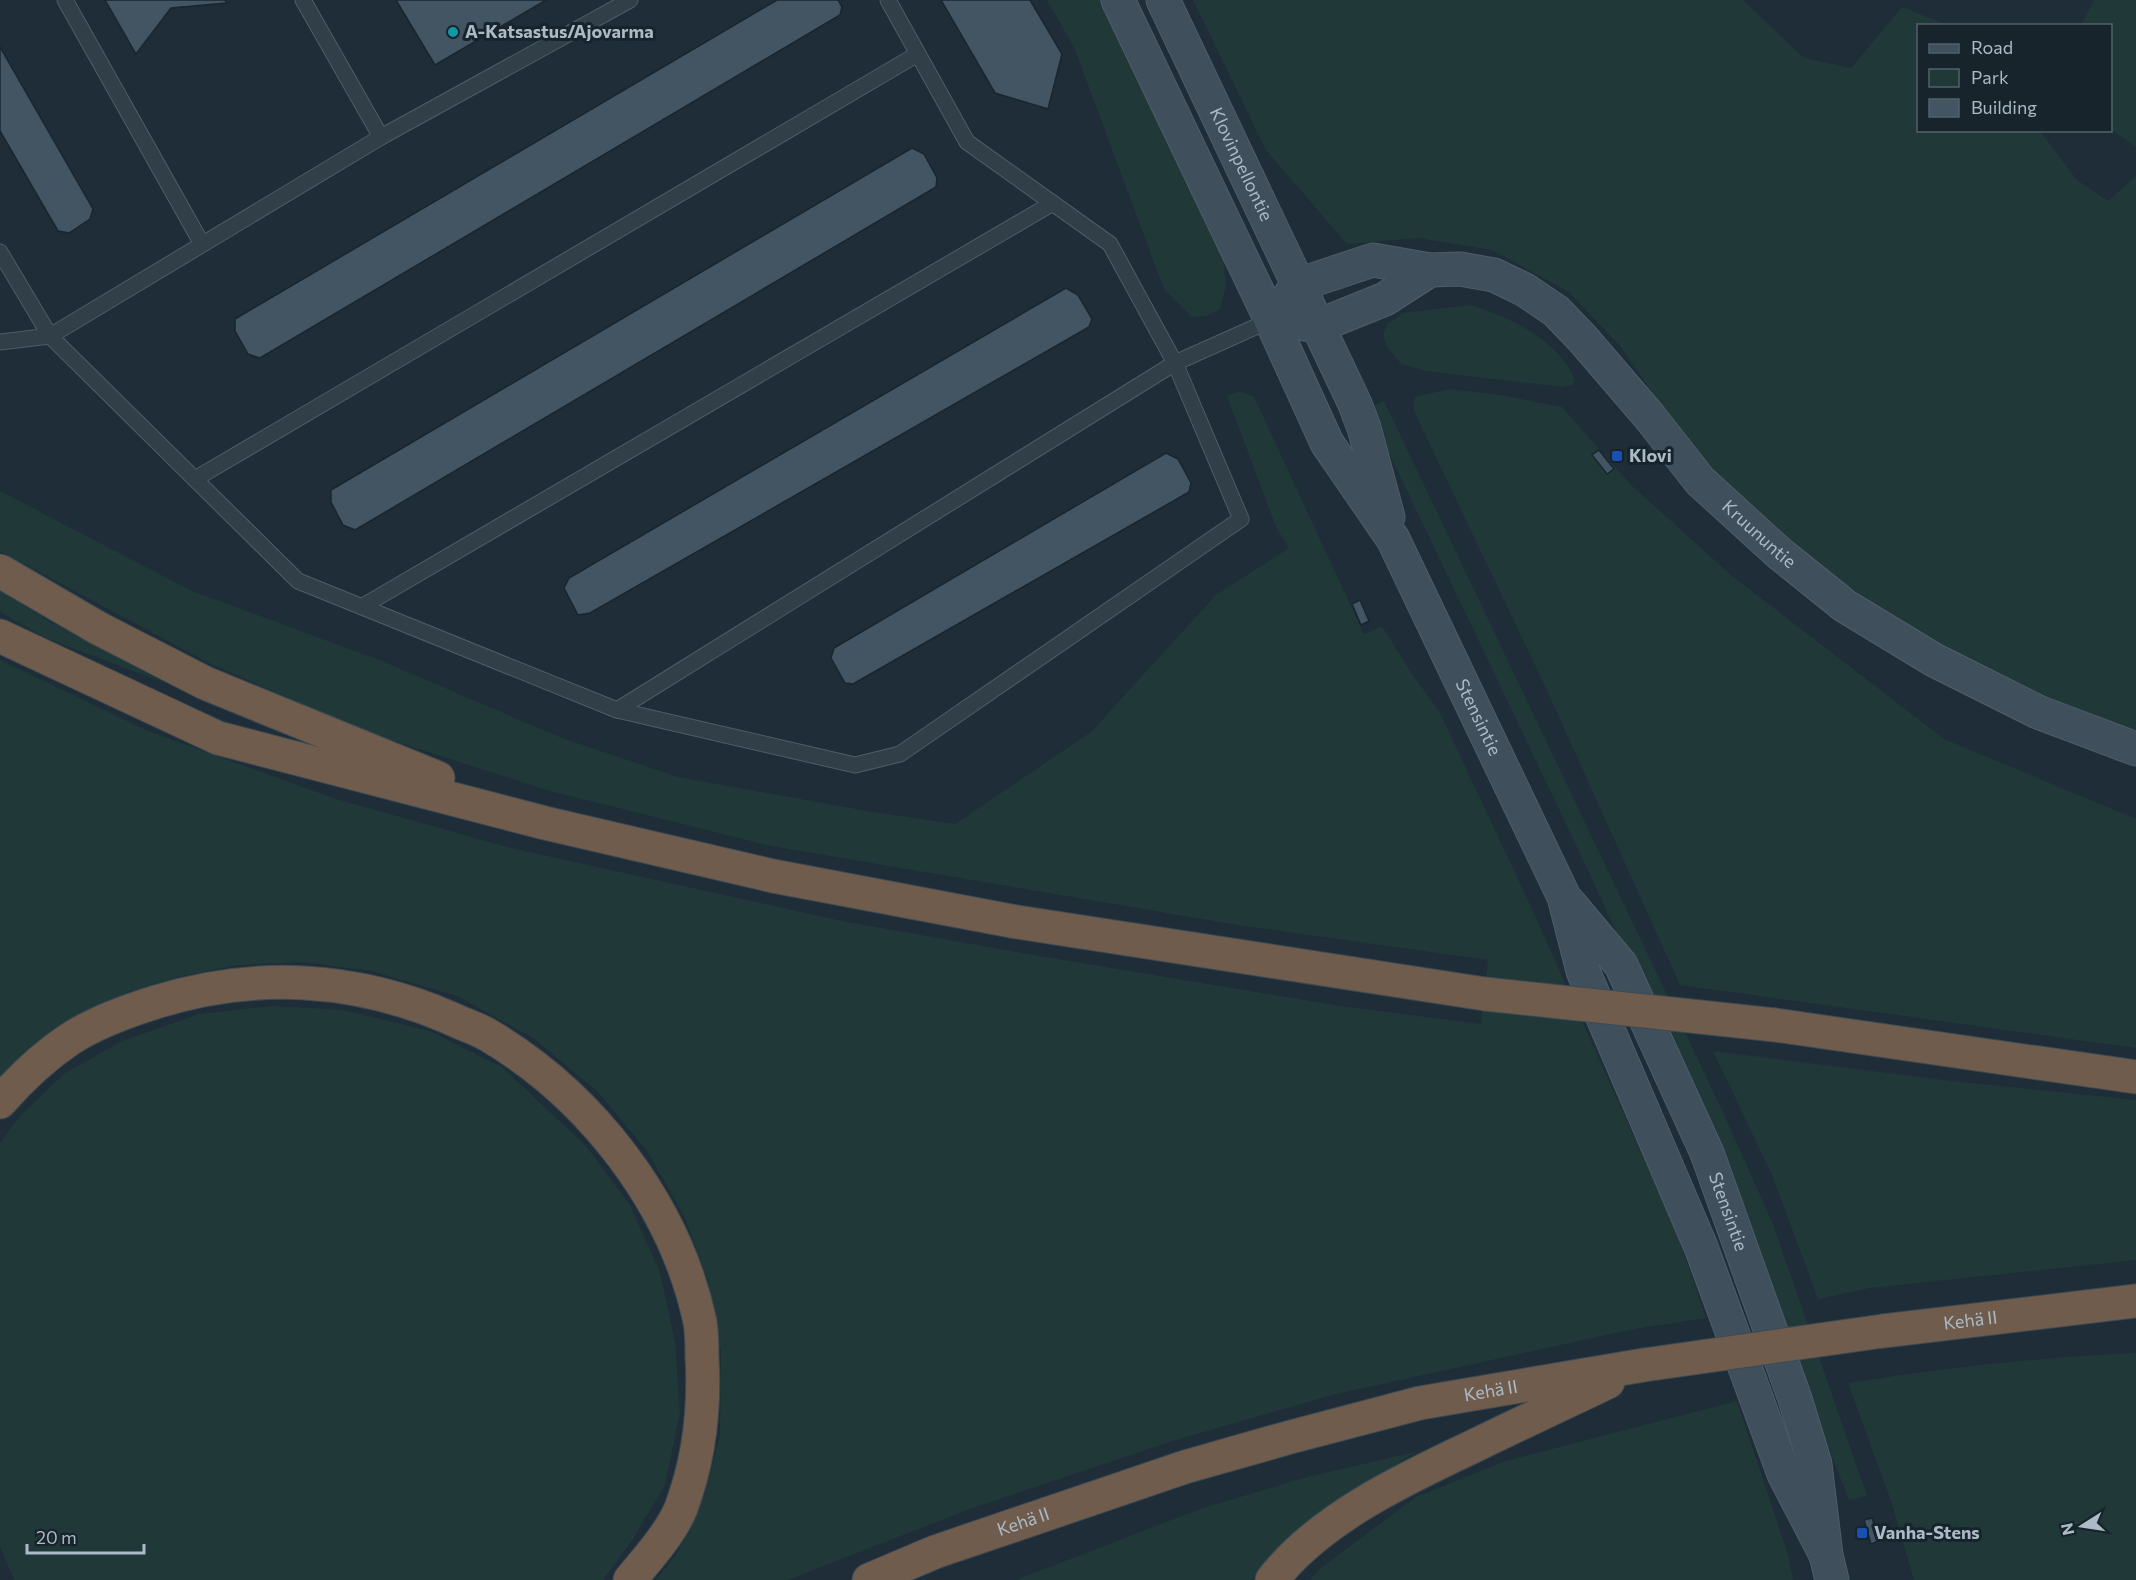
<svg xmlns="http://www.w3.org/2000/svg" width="2136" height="1580" viewBox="0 0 2136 1580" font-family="Commissioner,sans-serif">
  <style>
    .green { fill: #203938 }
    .building { fill: #435562; stroke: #19262f; stroke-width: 1.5 }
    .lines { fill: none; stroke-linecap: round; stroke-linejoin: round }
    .lane-casing { stroke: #4f5d67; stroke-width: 17 }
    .secondary-casing { stroke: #4f5d67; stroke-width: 35 }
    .highway-casing { stroke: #3c4a53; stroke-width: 35 }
    .lane { stroke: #313f48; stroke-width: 15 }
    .secondary { stroke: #3f4f5c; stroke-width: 33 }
    .highway { stroke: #6f5c4d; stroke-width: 33 }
    .highway-bridge-casing { stroke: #3c4a53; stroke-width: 35; stroke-linecap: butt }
    .highway-bridge { stroke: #6f5c4d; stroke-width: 33 }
    .culture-dot { fill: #0f9aa8; stroke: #17242c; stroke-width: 2 }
    .transit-dot { fill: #1a4fb4; stroke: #17242c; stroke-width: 2 }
    .labels { text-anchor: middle; stroke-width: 6; stroke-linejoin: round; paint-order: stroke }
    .poi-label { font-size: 18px; font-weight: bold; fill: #abbac6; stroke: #17242c; text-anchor: start }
    .street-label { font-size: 18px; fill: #abbac6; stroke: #17242c }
  </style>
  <rect width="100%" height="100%" fill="#1e2d38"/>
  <g class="green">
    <path d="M1047,0H1104L1223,254L1226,286L1220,309L1206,316L1192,317L1164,289L1074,47Z"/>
    <path d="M1193,0H1743L1804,58L1851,68L1902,7L1948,25L1918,26V130L2040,131L2077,180L2108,201L2136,176V730L2047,697L1924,639L1799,552L1705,470L1621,347L1569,292L1492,250L1418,238L1347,244L1266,150Z"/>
    <path d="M2094,0H2136V147L2111,129L2110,26L2081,25Z"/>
    <path d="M1471,305C1511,318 1556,338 1575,379L1572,385L1562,387L1426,371L1401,364L1387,347L1383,335L1387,324L1404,313Z"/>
    <path d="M1449,389L1500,395L1562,407L1631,485L1731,575L1944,739L2136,819V1048L1680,985L1544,684L1413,409L1415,397Z"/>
    <path d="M1239,391L1254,397L1364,634L1382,626L1412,674L1439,711L1527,898L1677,1233L1706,1318L1634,1329L1332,1395L1169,1442L967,1510L788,1580H656L679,1550L704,1496L720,1436L721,1350L707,1278L685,1218L647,1151L597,1091L533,1038L457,996L371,971L303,962L239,965L182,976L131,991L93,1007L32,1049L0,1080V660L148,731L336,799L511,848L842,921L1045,957L1340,1006L1481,1024L1488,960L1238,925L771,846L550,791L369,733L209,663L0,551V491L192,591L382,661L562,738L678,777L873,812L955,824L1091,732L1216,595L1289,548L1276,527L1227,396Z"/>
    <path d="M1384,401L1722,1110L1773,1224L1867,1496L1849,1500L1813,1407L1746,1212L1578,849L1368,409Z"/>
    <path d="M0,591L52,623L167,684L46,638L0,612Z"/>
    <path d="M273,1006L343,1010L430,1031L502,1067L586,1146L630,1205L660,1272L675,1342L680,1413L665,1485L631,1542L603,1580H15L12,1575L0,1546V1143L19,1117L65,1073L122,1041L199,1014Z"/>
    <path d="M1713,1051L1952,1081L2136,1100V1260L1870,1288L1818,1299L1772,1175Z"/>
    <path d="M2136,1353V1580H1914L1891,1501L1848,1383C1944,1368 2039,1357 2136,1353Z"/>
    <path d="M1737,1401L1788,1555L1793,1580H1310L1322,1567L1416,1497L1506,1461Z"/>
    <path d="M1415,1452L1300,1527L1251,1580H1016L1200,1509L1307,1477Z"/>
  </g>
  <g class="building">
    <path d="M105,0H225L227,3L171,8L136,54Z"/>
    <path d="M396,0H546L435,65Z"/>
    <path d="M777,0H838L842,7L840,15L260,358L248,354L235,331V319Z"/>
    <path d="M941,0H1030L1062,54L1048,109L995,93Z"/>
    <path d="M0,47L93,209L90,219L69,233L58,231L0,131Z"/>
    <path d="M912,148L924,154L937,178L936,187L355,530L343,525L331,502V490Z"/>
    <path d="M1066,288L1078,295L1092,319L1089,327L590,613L578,615L564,588L569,578Z"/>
    <path d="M1599,450L1614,469L1607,474L1592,455Z"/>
    <path d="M1166,453L1178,459L1191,483L1189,492L853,684L845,683L831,658L834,648Z"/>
    <path d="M1360,600L1369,621L1361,625L1352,604Z"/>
    <path d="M1872,1518L1879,1541L1871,1544L1864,1520Z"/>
  </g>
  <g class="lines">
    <g class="lane-casing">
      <g id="lane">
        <path d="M65,0L202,244"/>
        <path d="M303,0L381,137"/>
        <path d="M0,252L50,336L381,137L630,0"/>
        <path d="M0,342L50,336L298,581L617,710L855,765L900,754L1241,519L1175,363L1110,244L967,142L888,0"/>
        <path d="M195,479L916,55"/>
        <path d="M363,606L1053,203"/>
        <path d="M617,710L1175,363L1271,320"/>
      </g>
    </g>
    <g class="secondary-casing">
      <g id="secondary">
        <path id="s1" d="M1118,0L1271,320L1327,443L1393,539L1564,897L1583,971L1701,1247L1784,1474L1826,1555"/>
        <path id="s2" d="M1163,0L1355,404L1364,428L1388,517"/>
        <path id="s3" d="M1271,320L1298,285L1373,260L1430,270L1460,269L1494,275L1525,290L1556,311L1582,338L1649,416L1700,481L1779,553L1845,606L1934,660L2038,712L2136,749"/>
        <path d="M1296,323L1318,326L1385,299L1430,270"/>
        <path id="s4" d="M1569,903L1621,965L1707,1153L1795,1399L1815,1464L1826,1555L1832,1580"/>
      </g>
    </g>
    <g class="highway-casing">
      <g id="highway">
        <path d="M0,571L98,628L205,683L438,778"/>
        <path d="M0,636L218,738L545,823L773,876L1017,922L1485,994"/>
        <path d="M1775,1025L2136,1077"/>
        <path d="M0,1102C21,1078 43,1057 70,1039C96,1022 127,1011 156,1002C255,971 356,977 450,1018C462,1024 476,1028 488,1035C591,1096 675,1204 700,1322C702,1333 702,1345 702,1357C705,1408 699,1460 681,1508C671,1533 647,1559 630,1580"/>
        <path id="s5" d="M1883,1331L2136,1301"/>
        <path id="s6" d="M869,1580L935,1552L1185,1467L1287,1438L1420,1403L1644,1365"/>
        <path d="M1272,1580C1320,1518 1406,1478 1476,1445C1519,1424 1564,1403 1608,1382"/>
      </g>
    </g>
    <use href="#lane" class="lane"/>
    <use href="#secondary" class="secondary"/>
    <use href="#highway" class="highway"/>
    <g class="highway-bridge-casing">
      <g id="highway-bridge">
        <path d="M1485,994L1775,1025"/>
        <path d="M1644,1365L1883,1331"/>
      </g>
    </g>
    <use href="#highway-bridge" class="highway-bridge"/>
  </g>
  <circle class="culture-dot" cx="453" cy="32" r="6"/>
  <g class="transit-dot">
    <rect x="1611" y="450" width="12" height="12" rx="3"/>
    <rect x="1856" y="1527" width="12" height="12" rx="3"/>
  </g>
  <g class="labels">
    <g class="poi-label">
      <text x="465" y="38">A-Katsastus/Ajovarma</text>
      <text x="1629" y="462">Klovi</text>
      <text x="1874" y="1539">Vanha-Stens</text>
    </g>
    <g class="street-label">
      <text dy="6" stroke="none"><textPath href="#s2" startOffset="182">Klovinpellontie</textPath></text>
      <text dy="6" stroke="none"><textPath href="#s3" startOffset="620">Kruununtie</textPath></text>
      <text dy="6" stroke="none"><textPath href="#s1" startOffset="804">Stensintie</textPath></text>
      <text dy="6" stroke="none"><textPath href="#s4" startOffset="350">Stensintie</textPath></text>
      <text dy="6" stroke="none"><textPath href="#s5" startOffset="88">Kehä II</textPath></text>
      <text dy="6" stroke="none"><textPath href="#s6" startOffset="651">Kehä II</textPath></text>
      <text dy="6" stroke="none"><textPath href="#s6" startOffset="165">Kehä II</textPath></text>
    </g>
  </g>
  <rect x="1917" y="24" width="195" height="108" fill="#17242c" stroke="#52606a" stroke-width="1.5"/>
  <rect x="1929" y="44" width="30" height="9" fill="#3f4f5c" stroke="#52606a" stroke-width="1.5"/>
  <text x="1971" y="54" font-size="18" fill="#abbac6">Road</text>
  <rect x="1929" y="69" width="30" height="18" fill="#203938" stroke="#52606a" stroke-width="1.5"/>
  <text x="1971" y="84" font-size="18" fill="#abbac6">Park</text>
  <rect x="1929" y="99" width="30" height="18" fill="#435562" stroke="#52606a" stroke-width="1.5"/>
  <text x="1971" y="114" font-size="18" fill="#abbac6">Building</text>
  <g transform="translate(2082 1526) rotate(258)" stroke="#17242c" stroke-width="4.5" paint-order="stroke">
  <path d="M0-4.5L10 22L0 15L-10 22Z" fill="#abbac6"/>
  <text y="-9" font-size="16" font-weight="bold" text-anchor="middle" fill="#abbac6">N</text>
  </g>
  <path d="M27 1544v9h117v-9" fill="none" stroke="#abbac6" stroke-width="3"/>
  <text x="36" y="1544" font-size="18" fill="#abbac6" stroke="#17242c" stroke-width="4.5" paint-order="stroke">20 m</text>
</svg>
